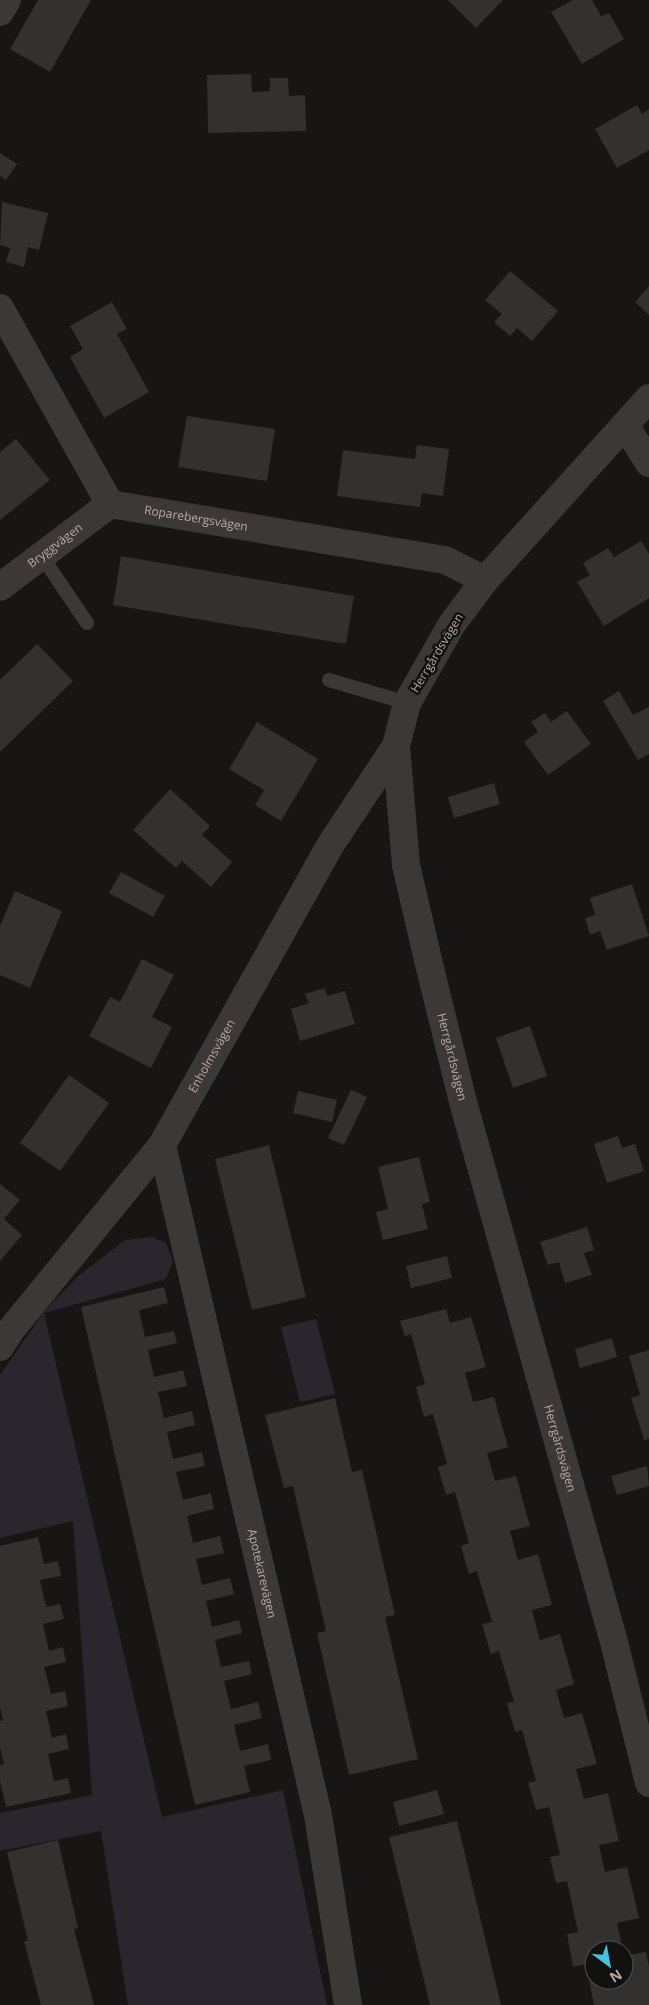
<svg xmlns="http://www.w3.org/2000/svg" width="649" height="2005" viewBox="0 0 649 2005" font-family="'Open Sans',sans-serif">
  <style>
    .green { fill: #2b252e }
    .building { fill: #323130 }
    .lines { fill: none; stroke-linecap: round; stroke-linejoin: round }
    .lane { stroke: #3b3836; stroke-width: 14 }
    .street { stroke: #3b3836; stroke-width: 28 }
    .labels { text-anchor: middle; stroke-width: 5; stroke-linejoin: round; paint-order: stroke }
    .street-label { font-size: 12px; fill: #b5aba8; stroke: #121110 }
  </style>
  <rect width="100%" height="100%" fill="#171615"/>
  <g class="green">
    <path d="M152,1237L166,1243L173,1261L166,1279L44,1313L162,1817L283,1790L327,2005H128L101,1831L0,1851V1813L92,1795L73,1521L0,1538V1375L44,1312L77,1277L125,1240Z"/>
    <path d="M316,1319L335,1394L300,1402L281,1327Z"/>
  </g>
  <g class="building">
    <path d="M38,0H91L50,72L10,49Z"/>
    <path d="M448,0H503L476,28Z"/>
    <path d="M573,0H592L601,16L609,13L624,39L582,64L551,12Z"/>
    <path d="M251,74L252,92L270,91V78H288L289,96L305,95L306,131L208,133L207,75Z"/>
    <path d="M637,105L642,114L649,109V150L617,168L595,129Z"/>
    <path d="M0,153L17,164L6,180L0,176Z"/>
    <path d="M2,202L48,213L39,250L28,247L24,267L6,262L10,248L0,245Z"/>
    <path d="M510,271L558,311L532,341L517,328L510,336L494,322L502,314L485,300Z"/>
    <path d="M649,286V315L635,302Z"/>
    <path d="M112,302L127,329L117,334L149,392L104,418L70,357L83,349L70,326Z"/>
    <path d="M187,416L275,429L267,481L178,467Z"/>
    <path d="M16,439L50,480L0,520V452Z"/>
    <path d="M417,445L449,449L443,496L422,493L420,507L337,496L343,450L415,459Z"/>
    <path d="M641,541L649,554V598L604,626L577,582L590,575L583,563L608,548L614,557Z"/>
    <path d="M121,556L354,596L346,644L113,605Z"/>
    <path d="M37,644L73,681L0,752V680Z"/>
    <path d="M619,691L633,715L649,707V754L638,760L603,701Z"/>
    <path d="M567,711L591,744L548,775L524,742L538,732L531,722L545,713L551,722Z"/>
    <path d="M257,722L318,759L281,821L255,805L264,790L229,769Z"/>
    <path d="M494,783L500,804L454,818L448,797Z"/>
    <path d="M170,789L210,826L202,835L232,862L211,887L182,861L176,868L133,830Z"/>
    <path d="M121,872L165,896L153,917L109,893Z"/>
    <path d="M632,884L649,936L607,950L600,931L590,935L585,918L595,915L590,898Z"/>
    <path d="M15,891L62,911L30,988L0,975V926Z"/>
    <path d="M142,959L174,975L152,1017L172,1027L151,1068L89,1036L110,997L120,1002Z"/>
    <path d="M325,988L327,996L345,991L355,1024L300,1041L291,1009L309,1003L305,994Z"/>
    <path d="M530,1026L547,1076L513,1088L496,1038Z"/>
    <path d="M69,1075L109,1103L60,1171L20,1143Z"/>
    <path d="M351,1090L367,1097L344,1145L328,1138Z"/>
    <path d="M298,1091L337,1100L332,1122L293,1113Z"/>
    <path d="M618,1136L622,1148L635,1144L644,1171L607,1183L594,1144Z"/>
    <path d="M269,1145L306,1297L252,1310L215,1159Z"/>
    <path d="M419,1157L430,1202L422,1204L428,1229L383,1240L376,1212L388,1209L378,1167Z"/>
    <path d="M0,1184L20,1200L4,1219L22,1235L0,1261Z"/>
    <path d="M587,1227L594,1250L584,1253L592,1275L565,1283L559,1262L548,1265L540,1242Z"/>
    <path d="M447,1256L452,1278L411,1288L406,1266Z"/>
    <path d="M164,1287L168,1303L139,1310L145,1337L174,1331L177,1343L148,1350L154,1377L183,1370L187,1386L158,1392L164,1418L192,1411L195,1425L167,1432L173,1459L202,1452L205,1466L176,1472L183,1500L211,1493L214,1509L187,1516L193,1543L220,1536L224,1553L196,1559L202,1585L230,1578L234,1594L206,1601L212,1627L239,1620L242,1633L215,1640L221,1667L249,1661L252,1674L224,1681L231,1709L258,1702L262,1718L234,1725L240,1751L268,1744L271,1760L244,1766L250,1792L195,1805L81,1307Z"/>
    <path d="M446,1309L450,1323L471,1317L486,1367L465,1373L473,1402L494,1397L508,1447L487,1453L495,1481L516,1476L530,1526L510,1531L518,1560L538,1554L552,1605L532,1610L540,1640L560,1634L574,1684L556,1690L564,1718L582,1713L597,1764L576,1769L584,1799L608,1793L619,1841L599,1845L605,1872L627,1867L639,1918L617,1923L623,1950H594V1980H624V1956L646,1952L649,1967V2005H594L586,1964L573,1967L567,1934L578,1932L567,1881L556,1883L550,1857L560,1855L549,1807L536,1810L528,1783L536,1781L522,1730L515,1732L507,1703L514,1702L499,1651L491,1654L482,1624L492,1622L477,1571L469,1574L461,1546L469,1543L455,1492L446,1495L438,1467L447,1464L433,1414L424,1417L416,1387L425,1384L411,1334L405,1336L400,1321Z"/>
    <path d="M612,1338L617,1357L580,1368L575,1349Z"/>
    <path d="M649,1350V1439L644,1440L631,1398L640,1395L629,1356Z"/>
    <path d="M335,1398L352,1472L362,1470L395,1615L385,1617L418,1759L349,1775L317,1633L326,1631L293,1486L284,1488L265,1415Z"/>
    <path d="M647,1466L649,1486L617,1495L611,1476Z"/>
    <path d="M38,1537L44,1564L58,1561L61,1576L40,1580L46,1607L60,1604L64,1619L43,1624L49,1651L63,1647L66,1662L44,1667L51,1694L65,1691L68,1706L46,1711L52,1738L66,1734L69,1749L48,1754L54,1781L68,1778L71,1793L6,1807L0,1781V1765L4,1764L0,1747V1721L3,1720L0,1707V1546Z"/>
    <path d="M437,1790L444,1814L399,1826L393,1802Z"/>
    <path d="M457,1821L501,2005H430L389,1837Z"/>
    <path d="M58,1840L78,1928L74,1929L94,2005H41L24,1941H28L7,1852Z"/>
  </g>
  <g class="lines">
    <g class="lane">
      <path d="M41,555L87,623"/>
      <path d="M329,680L407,703"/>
    </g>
    <g class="street">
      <path d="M0,12L7,0"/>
      <path id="s1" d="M0,308L110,504L445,560L485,580"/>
      <path id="s2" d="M649,398L485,580L452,624L407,703L396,746L406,865L429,964L463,1102L614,1642L649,1783"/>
      <path d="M625,425L649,463"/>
      <path id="s3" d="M0,587L110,504"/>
      <path id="s4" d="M162,1145L318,1815L348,2005"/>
      <path id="s5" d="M0,1347L10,1331L162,1145L331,844L396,746"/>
    </g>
  </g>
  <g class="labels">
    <g class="street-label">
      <text dy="4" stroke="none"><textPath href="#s1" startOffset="312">Roparebergsvägen</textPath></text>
      <text dy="4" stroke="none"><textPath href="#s3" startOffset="69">Bryggvägen</textPath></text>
      <text transform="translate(437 653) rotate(-59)" y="4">Herrgårdsvägen</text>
      <text dy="4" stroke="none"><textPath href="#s5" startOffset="361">Enholmsvägen</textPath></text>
      <text dy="4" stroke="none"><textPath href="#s2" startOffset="752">Herrgårdsvägen</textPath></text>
      <text dy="4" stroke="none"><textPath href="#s2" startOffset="1158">Herrgårdsvägen</textPath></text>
      <text dy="4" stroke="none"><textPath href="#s4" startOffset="440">Apotekarevägen</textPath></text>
    </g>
  </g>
  <g transform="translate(609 1965) rotate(148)"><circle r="24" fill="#121110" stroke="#534f4d"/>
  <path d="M0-4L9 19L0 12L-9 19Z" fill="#42c2e1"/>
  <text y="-8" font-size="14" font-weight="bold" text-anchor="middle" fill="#b5aba8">N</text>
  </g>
</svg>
